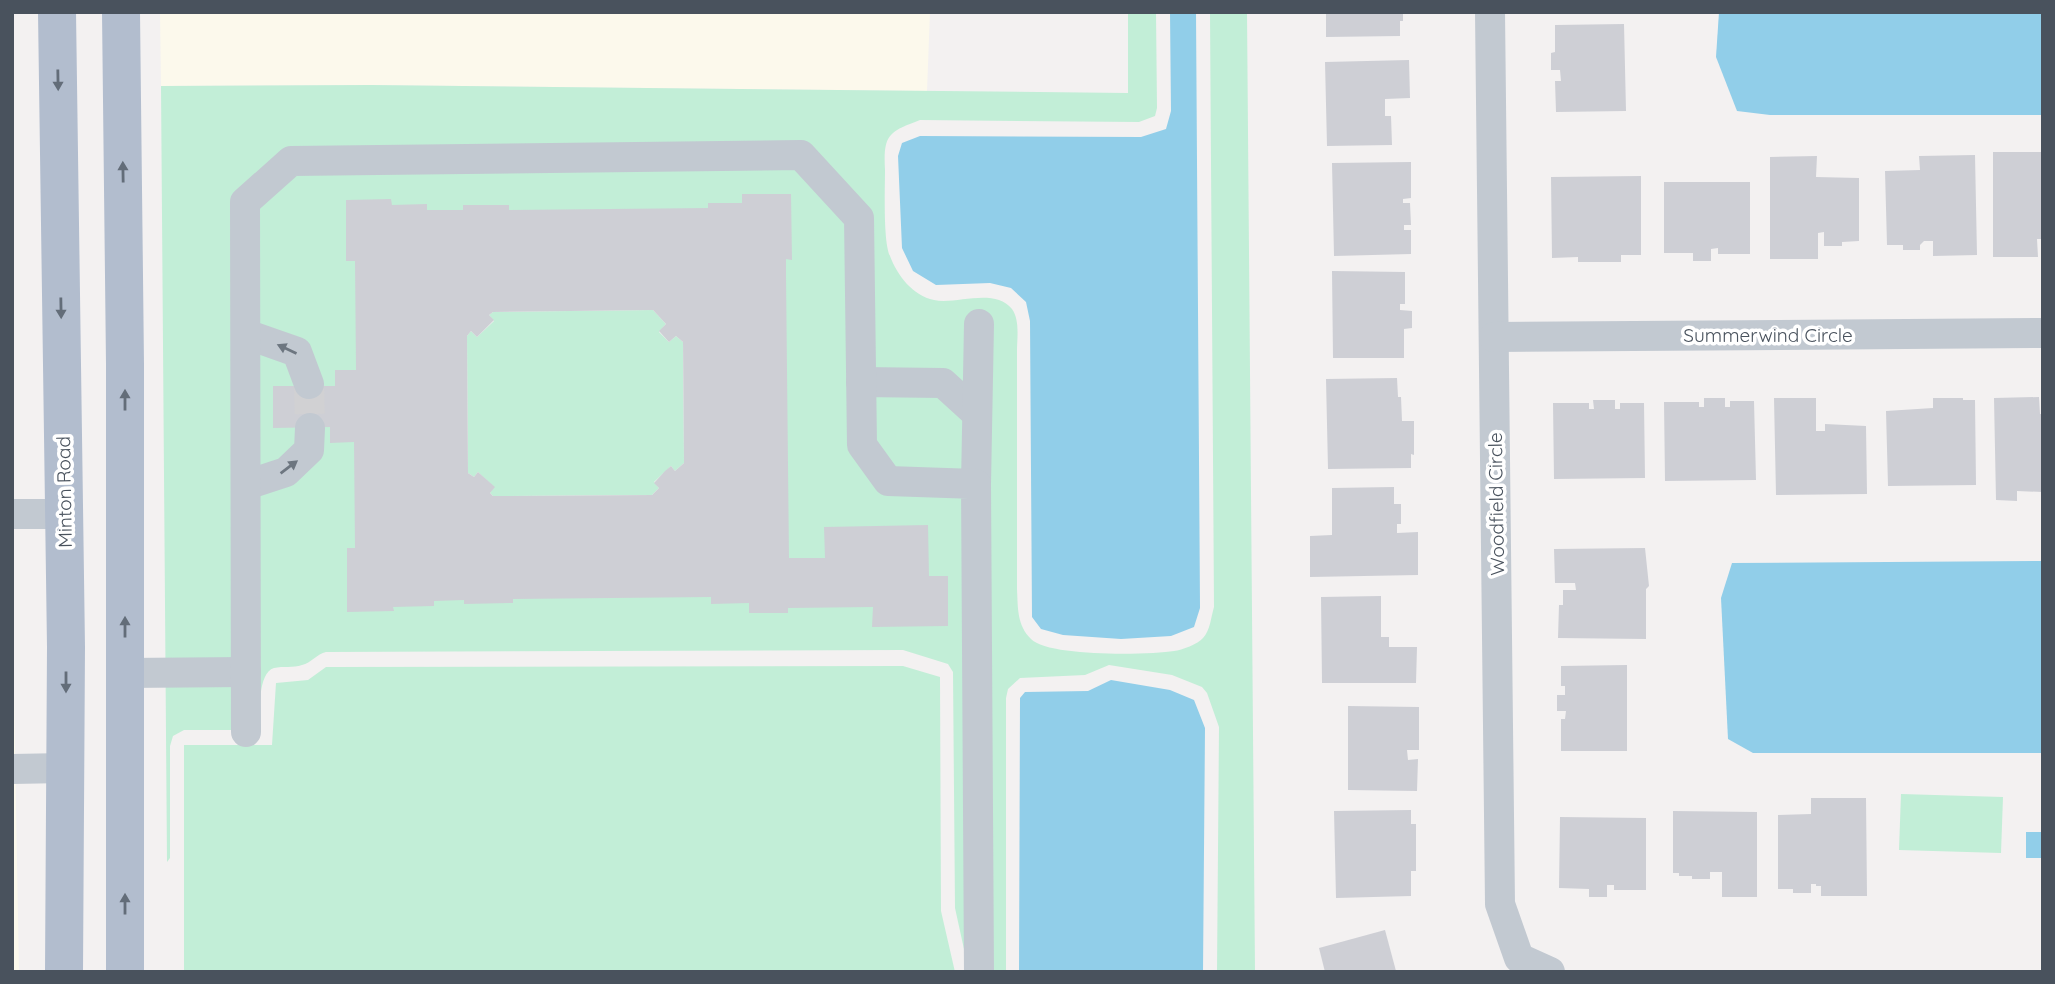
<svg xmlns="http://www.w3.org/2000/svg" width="2055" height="984" viewBox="0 0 2055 984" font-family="Quicksand,sans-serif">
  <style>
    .commercial { fill: #fcf9ec }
    .green { fill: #c2eed7; fill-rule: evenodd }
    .water { fill: #91cee9 }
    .building { fill: #cecfd5; fill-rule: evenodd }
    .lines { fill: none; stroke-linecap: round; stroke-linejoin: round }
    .minor-tunnel { stroke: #d1d1d3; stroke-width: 30; stroke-dasharray: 30 15; stroke-linecap: butt }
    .minor { stroke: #c2c9d1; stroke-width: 30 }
    .major { stroke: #b2bdce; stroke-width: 38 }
    .oneway { fill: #636d79 }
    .oneway2 { fill: #6d7680 }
    .labels { text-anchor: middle; stroke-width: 7; stroke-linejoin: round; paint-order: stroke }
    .street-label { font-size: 19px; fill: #49525d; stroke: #fff }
  </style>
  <rect width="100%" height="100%" fill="#f3f1f1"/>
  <g class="commercial">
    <path d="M160,12H930L927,91L371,85L161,86Z"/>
    <path d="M12,640H13L19,972H12Z"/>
  </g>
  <g class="green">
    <path d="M1128,12H1156L1157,108L1155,116L1139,122L920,120C889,132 883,134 885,170C885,190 883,241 890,256C897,275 913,296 934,300C956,305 994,287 1012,309C1020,320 1017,339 1017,351V589C1018,609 1017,625 1031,639C1048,657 1149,655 1174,651C1182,650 1198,644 1203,638C1210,631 1211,617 1214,607L1210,12H1247L1255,972H1217L1219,727L1207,693L1202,687L1172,675L1109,665L1085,675L1020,678L1008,689L1006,698V972H969L955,908L953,672L948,664L903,650L326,652C317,654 311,663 302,665C293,668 283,666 274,668C257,673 260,715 259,730H184L173,736L170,746V858L167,862L161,86L371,85L1128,93ZM658,296L697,338L690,484L637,511L478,501L455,472L465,317L488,297Z"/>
    <path d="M653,310L666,324L659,332L669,342L676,336L683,342L684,463L675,471L671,466L654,482L659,488L652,495L493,496L490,493L494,487L478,472L474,477L468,473L467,336L471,331L477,337L494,321L489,315L493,312Z"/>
    <path d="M903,666L940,677L941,911L955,972H184V745H272L276,683L308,680L326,667Z"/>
    <path d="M1901,794L2003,797L2001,853L1899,850Z"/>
  </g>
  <g class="water">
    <path d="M1170,12H1196L1200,608L1194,627L1171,636L1121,639L1063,635L1041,629L1032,617L1030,321L1026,302L1011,288L990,283L936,285L913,271L902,248L898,156L902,143L920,136L1141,137L1166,129L1171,111Z"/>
    <path d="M1719,12H2043V115H1770L1737,111L1716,57Z"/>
    <path d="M2043,561V753H1753L1728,739L1721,598L1732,563Z"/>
    <path d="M1111,680L1170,690L1194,700L1205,728L1203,972H1019L1020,698L1025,692L1088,691Z"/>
    <rect x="2026" y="832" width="17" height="26"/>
  </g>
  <g class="building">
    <path d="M1326,12H1403V21H1400V36L1326,37Z"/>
    <path d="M1624,24L1626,111L1556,112L1555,81H1561L1560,70H1551V53L1555,52V25Z"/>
    <path d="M1409,60L1410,98L1385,99V116H1391L1392,145L1327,146L1325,62Z"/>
    <path d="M1993,152H2042L2043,239H2037L2038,257H1993Z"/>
    <path d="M1975,155L1977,255L1933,256V241H1924L1920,245V250H1903V245H1887L1885,171L1920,170L1919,156Z"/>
    <path d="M1817,156L1816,177L1859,178V241L1842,242V246H1824V232L1818,233V259H1770V157Z"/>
    <path d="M1411,162V198L1403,199V203H1410L1411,225H1404V230H1411V254L1334,256L1332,163Z"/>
    <path d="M1641,176V255H1621V262H1578V257L1552,258L1551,177Z"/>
    <path d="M1664,182H1750V254H1718V248L1711,249V261H1693V253H1664Z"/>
    <path d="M742,194H791L792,260L786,259V276L789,558H825L824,527L928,525L929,576H948V626L872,627L873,607L788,608V613H749V603L711,604V597L513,599V603L464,604V600L434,601V606L393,607L394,611L347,612V548H355L354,442L330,443V427L273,428V386H335V370H356L355,261H346V200L391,199L392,205L427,204V210H463V205H509V210L708,208V203H742ZM653,310L666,324L659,331L669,342L676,336L683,342L684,463L675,471L671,466L665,471L654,483L659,488L652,495L493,496L490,493L495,487L478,472L474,477L468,473L467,336L471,331L477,337L494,320L489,315L493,312Z"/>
    <path d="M1332,271L1405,272V304H1400V310L1412,311V328L1404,329V358H1333Z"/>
    <path d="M1397,378L1398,397H1401L1402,421H1414V455L1411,454V468L1328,469L1326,379Z"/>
    <path d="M2039,397L2040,414H2043V492L2017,491V501L1996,500L1994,398Z"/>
    <path d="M1704,398H1725V407H1730V401H1754L1756,480L1665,481L1664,402H1699V407H1704Z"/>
    <path d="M1774,398H1816V431H1825V424L1866,426L1867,494L1776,495Z"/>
    <path d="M1933,398H1963V400H1975L1976,485L1888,486L1886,411L1933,408Z"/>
    <path d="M1593,400H1615V409H1620V403H1644L1645,478L1554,479L1553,403H1589V409H1594Z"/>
    <path d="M1394,487V504H1401V524H1397V533L1418,532V575L1310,577V536L1332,535V488Z"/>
    <path d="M1645,548L1649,586L1646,589V639L1558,638L1559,605H1563V590H1576L1575,583H1555L1554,549Z"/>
    <path d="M1381,596V637H1389V647H1417L1416,683H1322L1321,597Z"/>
    <path d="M1627,665V751H1561V719H1565L1566,711H1557V695H1565V686H1561V666Z"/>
    <path d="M1348,706L1419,707V750H1407L1408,760L1418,759L1417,791L1348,790Z"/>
    <path d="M1811,798H1866L1867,896H1821V886H1816V884H1811V893H1793V889H1778V815L1811,814Z"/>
    <path d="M1411,810V824H1416V871H1411V896L1336,898L1334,811Z"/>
    <path d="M1673,811L1757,812V897H1722V872H1710V879H1692V876H1679V873H1673Z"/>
    <path d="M1560,817L1646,818V890H1614V885H1607V897H1589V889L1559,888Z"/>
    <path d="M1385,930L1396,971L1325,972L1319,948Z"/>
  </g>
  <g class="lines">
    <path class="minor-tunnel" d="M309,384L310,428"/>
    <g class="minor">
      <path d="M1490,12L1500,904L1519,958L1550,972"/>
      <path d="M246,334L297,352L309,384"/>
      <path d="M1494,337L2043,333"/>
      <path d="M861,382L943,383L977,414"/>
      <path d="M976,484L979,324"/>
      <path d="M246,485L286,472L309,450L310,428"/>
      <path d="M12,514H64"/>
      <path d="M125,673L246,672"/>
      <path d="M246,732L245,202L291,161L801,155L859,218L862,445L888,481L976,484L979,972"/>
      <path d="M12,769L65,768"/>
    </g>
    <g class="major">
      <path d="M57,12L66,647L64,972"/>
      <path d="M121,12L125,364V972"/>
    </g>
  </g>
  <defs><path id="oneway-solid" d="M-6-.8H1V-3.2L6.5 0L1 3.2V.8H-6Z" transform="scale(1.75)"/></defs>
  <g class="oneway">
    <use href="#oneway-solid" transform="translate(58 80) rotate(89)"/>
    <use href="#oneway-solid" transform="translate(123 172) rotate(-91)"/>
    <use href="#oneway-solid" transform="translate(61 308) rotate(89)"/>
    <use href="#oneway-solid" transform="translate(125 400) rotate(-90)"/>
    <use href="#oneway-solid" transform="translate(125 627) rotate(-90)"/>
    <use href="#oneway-solid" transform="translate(66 682) rotate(90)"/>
    <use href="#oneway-solid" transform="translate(125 904) rotate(-90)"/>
  </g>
  <g class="oneway2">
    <use href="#oneway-solid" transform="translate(287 349) rotate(-155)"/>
    <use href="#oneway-solid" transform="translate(289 467) rotate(-37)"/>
  </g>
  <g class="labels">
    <g class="street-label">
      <text x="1768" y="342">Summerwind Circle</text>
      <text transform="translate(64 492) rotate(-91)" y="7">Minton Road</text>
      <text transform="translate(1496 504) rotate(-91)" y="7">Woodfield Circle</text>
    </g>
  </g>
  <rect width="2055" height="984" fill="none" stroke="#49525d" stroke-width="28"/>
</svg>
